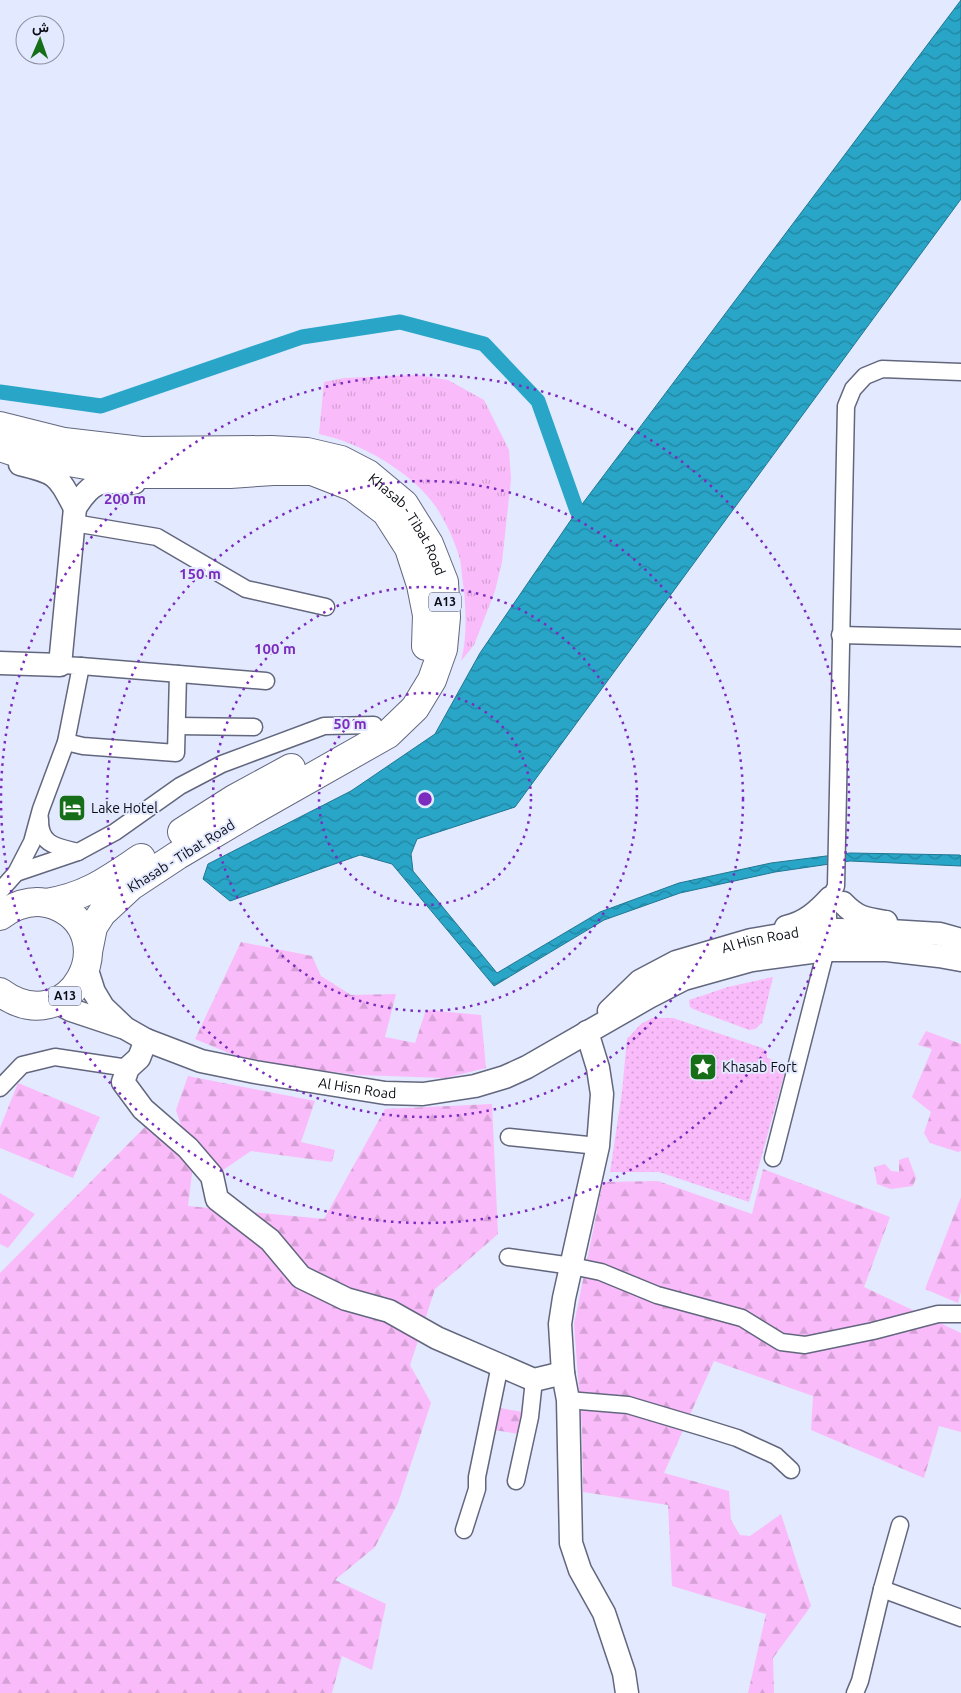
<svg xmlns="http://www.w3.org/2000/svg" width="961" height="1693" viewBox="0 0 961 1693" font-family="Ubuntu,Vazirmatn,sans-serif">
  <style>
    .grass { fill: url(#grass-dots) }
    .forest { fill: url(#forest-firs) }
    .park { fill: url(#park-tufts) }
    .water { fill: url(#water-waves); stroke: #207792 }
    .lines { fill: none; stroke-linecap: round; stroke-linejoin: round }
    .canal { stroke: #29a5c7; stroke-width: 15 }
    .street-casing { stroke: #62677e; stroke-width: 19 }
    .secondary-casing { stroke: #62677e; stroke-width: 25 }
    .highway-casing { stroke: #62677e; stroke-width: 30 }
    .street { stroke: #fff; stroke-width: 16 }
    .secondary { stroke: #fff; stroke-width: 22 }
    .highway { stroke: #fff; stroke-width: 28 }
    .ring { fill: none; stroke: #7b2cbf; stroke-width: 2.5; stroke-dasharray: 2.5 5 }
    .labels { text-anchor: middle; stroke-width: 4; stroke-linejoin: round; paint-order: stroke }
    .shield { fill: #e3e9fe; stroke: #4c4f5b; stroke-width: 1 }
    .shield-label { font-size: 12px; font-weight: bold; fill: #0b0d15 }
    .street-label { font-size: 14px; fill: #0b0d15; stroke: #e3e9fe }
    .poi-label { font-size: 14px; fill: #0b0d15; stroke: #e3e9fe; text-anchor: start }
    .centre { fill: #7b2cbf; stroke: #e3e9fe; stroke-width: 2.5 }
    .ring-label { font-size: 15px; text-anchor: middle; font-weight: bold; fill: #7b2cbf; stroke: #e3e9fe; stroke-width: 4; stroke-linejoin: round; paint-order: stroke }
  </style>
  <defs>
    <pattern id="grass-dots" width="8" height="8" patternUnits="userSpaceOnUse" patternTransform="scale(1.25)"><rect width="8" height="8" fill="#fabbfa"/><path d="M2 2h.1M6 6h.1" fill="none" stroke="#d5a0d5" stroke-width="1.8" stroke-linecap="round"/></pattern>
    <pattern id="forest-firs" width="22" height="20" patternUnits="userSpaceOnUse" patternTransform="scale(1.25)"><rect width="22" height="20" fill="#fabbfa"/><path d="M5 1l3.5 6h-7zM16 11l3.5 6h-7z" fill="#d5a0d5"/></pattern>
    <pattern id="park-tufts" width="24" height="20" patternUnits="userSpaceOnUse" patternTransform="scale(1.25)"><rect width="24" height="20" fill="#fabbfa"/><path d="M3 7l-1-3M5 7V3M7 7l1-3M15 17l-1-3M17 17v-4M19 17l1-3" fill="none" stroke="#d5a0d5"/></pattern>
    <pattern id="water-waves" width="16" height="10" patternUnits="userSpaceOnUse" patternTransform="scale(1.25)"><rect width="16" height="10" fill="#29a5c7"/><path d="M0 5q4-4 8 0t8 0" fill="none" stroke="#2185a0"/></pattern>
  </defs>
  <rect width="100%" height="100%" fill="#e3e9fe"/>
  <g class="grass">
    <path d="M773,977L762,1023L755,1029L749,1030L693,1009L690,1007L689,1000L728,987Z"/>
    <path d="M652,1018H673L762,1048L767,1051V1058L787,1064L749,1202L659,1172H610L622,1092L627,1039L641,1024Z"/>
  </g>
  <g class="forest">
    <path d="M241,942L312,956L321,976L351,995L396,994L385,1037L415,1043L426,1010L481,1015L486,1068L445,1078L358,1075L248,1061L195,1039Z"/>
    <path d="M926,1031L961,1044V1151L958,1152L930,1143L924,1133L931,1112L912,1097L932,1049L918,1045Z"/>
    <path d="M188,1076L315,1101L301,1142L335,1150L332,1162L251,1151L220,1172L186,1141L176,1110Z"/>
    <path d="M18,1083L100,1117L73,1178L0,1148V1128Z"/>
    <path d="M492,1104L498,1234L435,1289L410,1365L431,1403L398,1503L375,1547L335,1580L386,1604L372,1670L342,1656L332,1693H0V1273L147,1125L194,1157L188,1206L324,1219L385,1109Z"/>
    <path d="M908,1157L916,1178L913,1186L891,1189L877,1184L874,1167L885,1164L891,1171L899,1172V1160Z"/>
    <path d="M763,1169L890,1217L864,1287L961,1333V1432L939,1426L924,1478L811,1430L813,1396L714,1361L664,1473L729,1491L731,1520L740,1535L750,1536L781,1514L811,1606L773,1658L774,1693H748L766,1614L672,1586L668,1505L583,1492L582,1429L574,1324L603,1182L658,1181L752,1214Z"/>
    <path d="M0,1193L35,1214L8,1248L0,1244Z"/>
    <path d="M961,1197V1292L958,1303L925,1289Z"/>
    <path d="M499,1408L523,1412L519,1434L494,1430Z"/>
  </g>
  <path class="park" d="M418,375L448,380L484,400L509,450L511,479L502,562L495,591L474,645L461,661C467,639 466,612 464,590C462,580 462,569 460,559C455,542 446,522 436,507C412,472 361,443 319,434L324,382L344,378Z"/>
  <path class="water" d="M961,0V199L515,807L417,839L411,854L413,871L497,973L600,912L679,883L771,863L850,853L960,855L961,856V866L850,861L775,872L680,893L604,920L494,986L392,864L360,855L230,901L203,879L208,864L351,791L435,734L480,653L577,511Z"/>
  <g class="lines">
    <path class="canal" d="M0,392L101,406L302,337L400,322L484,344L538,401L577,511"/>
    <g class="street-casing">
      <g id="street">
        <path d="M74,523L157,537L246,589L326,607"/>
        <path d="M840,635L961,638"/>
        <path d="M81,666L266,681"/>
        <path d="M177,726L254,727"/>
        <path d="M66,742L83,746L176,753L178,674"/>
        <path d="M40,819C39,845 57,847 78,852"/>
        <path d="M16,873L78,852L115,832L180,786L222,764L324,726L374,725"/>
        <path d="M0,891L16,873L32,842L41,809L66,742L81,666L60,665"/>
        <path d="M835,940C824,922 827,903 836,886L846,406L853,389L865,376L882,369L961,372"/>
        <path d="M0,1088L22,1065L55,1057L128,1068"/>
        <path d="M509,1137L598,1146"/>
        <path d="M773,1158L826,950"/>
        <path d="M508,1257L572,1266L601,1272L657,1295L742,1318L781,1342L805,1345L873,1331L938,1314H961"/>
        <path d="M568,1400L628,1405L705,1428L737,1438L776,1456L791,1470"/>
        <path d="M516,1481L530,1417L534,1380"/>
        <path d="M464,1530L477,1489V1477L500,1365"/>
        <path d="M882,1589L961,1618"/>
        <path d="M855,1693L860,1681L882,1589L900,1525"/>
      </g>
    </g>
    <g class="secondary-casing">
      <g id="secondary">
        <path d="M20,464C57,473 57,474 75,508"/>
        <path d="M0,663L60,665L75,508C94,478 101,481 134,483"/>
        <path d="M843,903C857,918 866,919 886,922"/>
        <path d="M786,927C805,923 817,912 830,898"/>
        <path id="s1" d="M86,967L94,992L103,1007L125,1028L146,1040L201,1061L255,1072L385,1093L423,1094L475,1086L505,1077L527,1067L649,997L684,979L752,960L826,950H887L939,956L961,960"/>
        <path d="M56,1002L71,1010L122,1027"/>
        <path id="s2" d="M609,1011L640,981L676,962L751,940L805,931L838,930L890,931L940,934L961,940"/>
        <path d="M587,1032L598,1068L602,1094L598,1146L564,1298L560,1324L563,1373L568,1400L571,1543L580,1570L604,1613L624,1673L627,1693"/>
        <path d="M146,1040L139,1058L128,1068L123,1082L143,1109L188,1148L212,1176L217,1199L270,1240L301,1277L346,1299L389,1311L437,1338L534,1380L563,1373"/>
      </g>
    </g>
    <g class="highway-casing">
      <g id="highway">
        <path id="s3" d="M0,426L64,442L141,451L271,450L307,452L341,460L368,474L404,504L429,544L444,582L446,617L443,649L432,680L415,708L388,734L247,814L178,855L131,886L102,913L93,927L88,952"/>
        <path d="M0,447L12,451L63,461L139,474H230L273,471H312L353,487L386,512L409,548L421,585L427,615L426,646"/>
        <path d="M182,832L234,799L291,768"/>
        <path d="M46,903C86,897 108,880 141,858"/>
        <path d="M0,916C16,904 34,898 54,905C126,933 71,1044 0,992"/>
      </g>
    </g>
    <use href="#street" class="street"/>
    <use href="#secondary" class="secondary"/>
    <use href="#highway" class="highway"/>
  </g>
  <g class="ring">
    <circle cx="425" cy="799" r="106"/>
    <circle cx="425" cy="799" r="212"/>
    <circle cx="425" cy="799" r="318"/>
    <circle cx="425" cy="799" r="424"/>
  </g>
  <defs>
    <g id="hotel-square" transform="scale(1.4375)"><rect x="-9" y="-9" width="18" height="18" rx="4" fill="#166e18" stroke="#e3e9fe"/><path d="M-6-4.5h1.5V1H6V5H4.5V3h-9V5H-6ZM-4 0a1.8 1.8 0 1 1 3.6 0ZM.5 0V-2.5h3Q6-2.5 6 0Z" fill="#fff"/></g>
    <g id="sight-square" transform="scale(1.4375)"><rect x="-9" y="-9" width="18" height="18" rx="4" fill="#166e18" stroke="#e3e9fe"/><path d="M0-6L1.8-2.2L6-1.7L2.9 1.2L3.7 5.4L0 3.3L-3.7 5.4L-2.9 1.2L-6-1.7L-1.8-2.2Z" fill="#fff"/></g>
  </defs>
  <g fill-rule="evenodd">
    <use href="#hotel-square" x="72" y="808"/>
    <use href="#sight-square" x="703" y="1067"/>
  </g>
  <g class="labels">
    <g class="shield">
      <rect x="429" y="592.5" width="32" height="19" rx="4"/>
      <rect x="49" y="986.5" width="32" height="19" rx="4"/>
    </g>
    <g class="shield-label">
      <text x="445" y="606">A13</text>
      <text x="65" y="1000">A13</text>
    </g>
    <g class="street-label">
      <text dy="5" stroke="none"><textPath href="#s3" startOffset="440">Khasab - Tibat Road</textPath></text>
      <text transform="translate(181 856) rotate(-32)" y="5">Khasab - Tibat Road</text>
      <text dy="5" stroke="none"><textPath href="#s2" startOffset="171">Al Hisn Road</textPath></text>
      <text dy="5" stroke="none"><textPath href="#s1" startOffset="316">Al Hisn Road</textPath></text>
    </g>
    <g class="poi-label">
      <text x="91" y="813">Lake Hotel</text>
      <text x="722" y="1072">Khasab Fort</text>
    </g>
  </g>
  <circle cx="425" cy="799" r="8" class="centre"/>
  <g class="ring-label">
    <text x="125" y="504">200 m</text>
    <text x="200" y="579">150 m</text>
    <text x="275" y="654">100 m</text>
    <text x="350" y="729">50 m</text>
  </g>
  <g transform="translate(40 40) rotate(2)"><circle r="24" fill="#e3e9fe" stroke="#8d91a1"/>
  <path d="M0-4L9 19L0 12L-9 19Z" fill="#166e18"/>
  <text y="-8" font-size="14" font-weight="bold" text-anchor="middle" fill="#0b0d15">ش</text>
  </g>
</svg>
